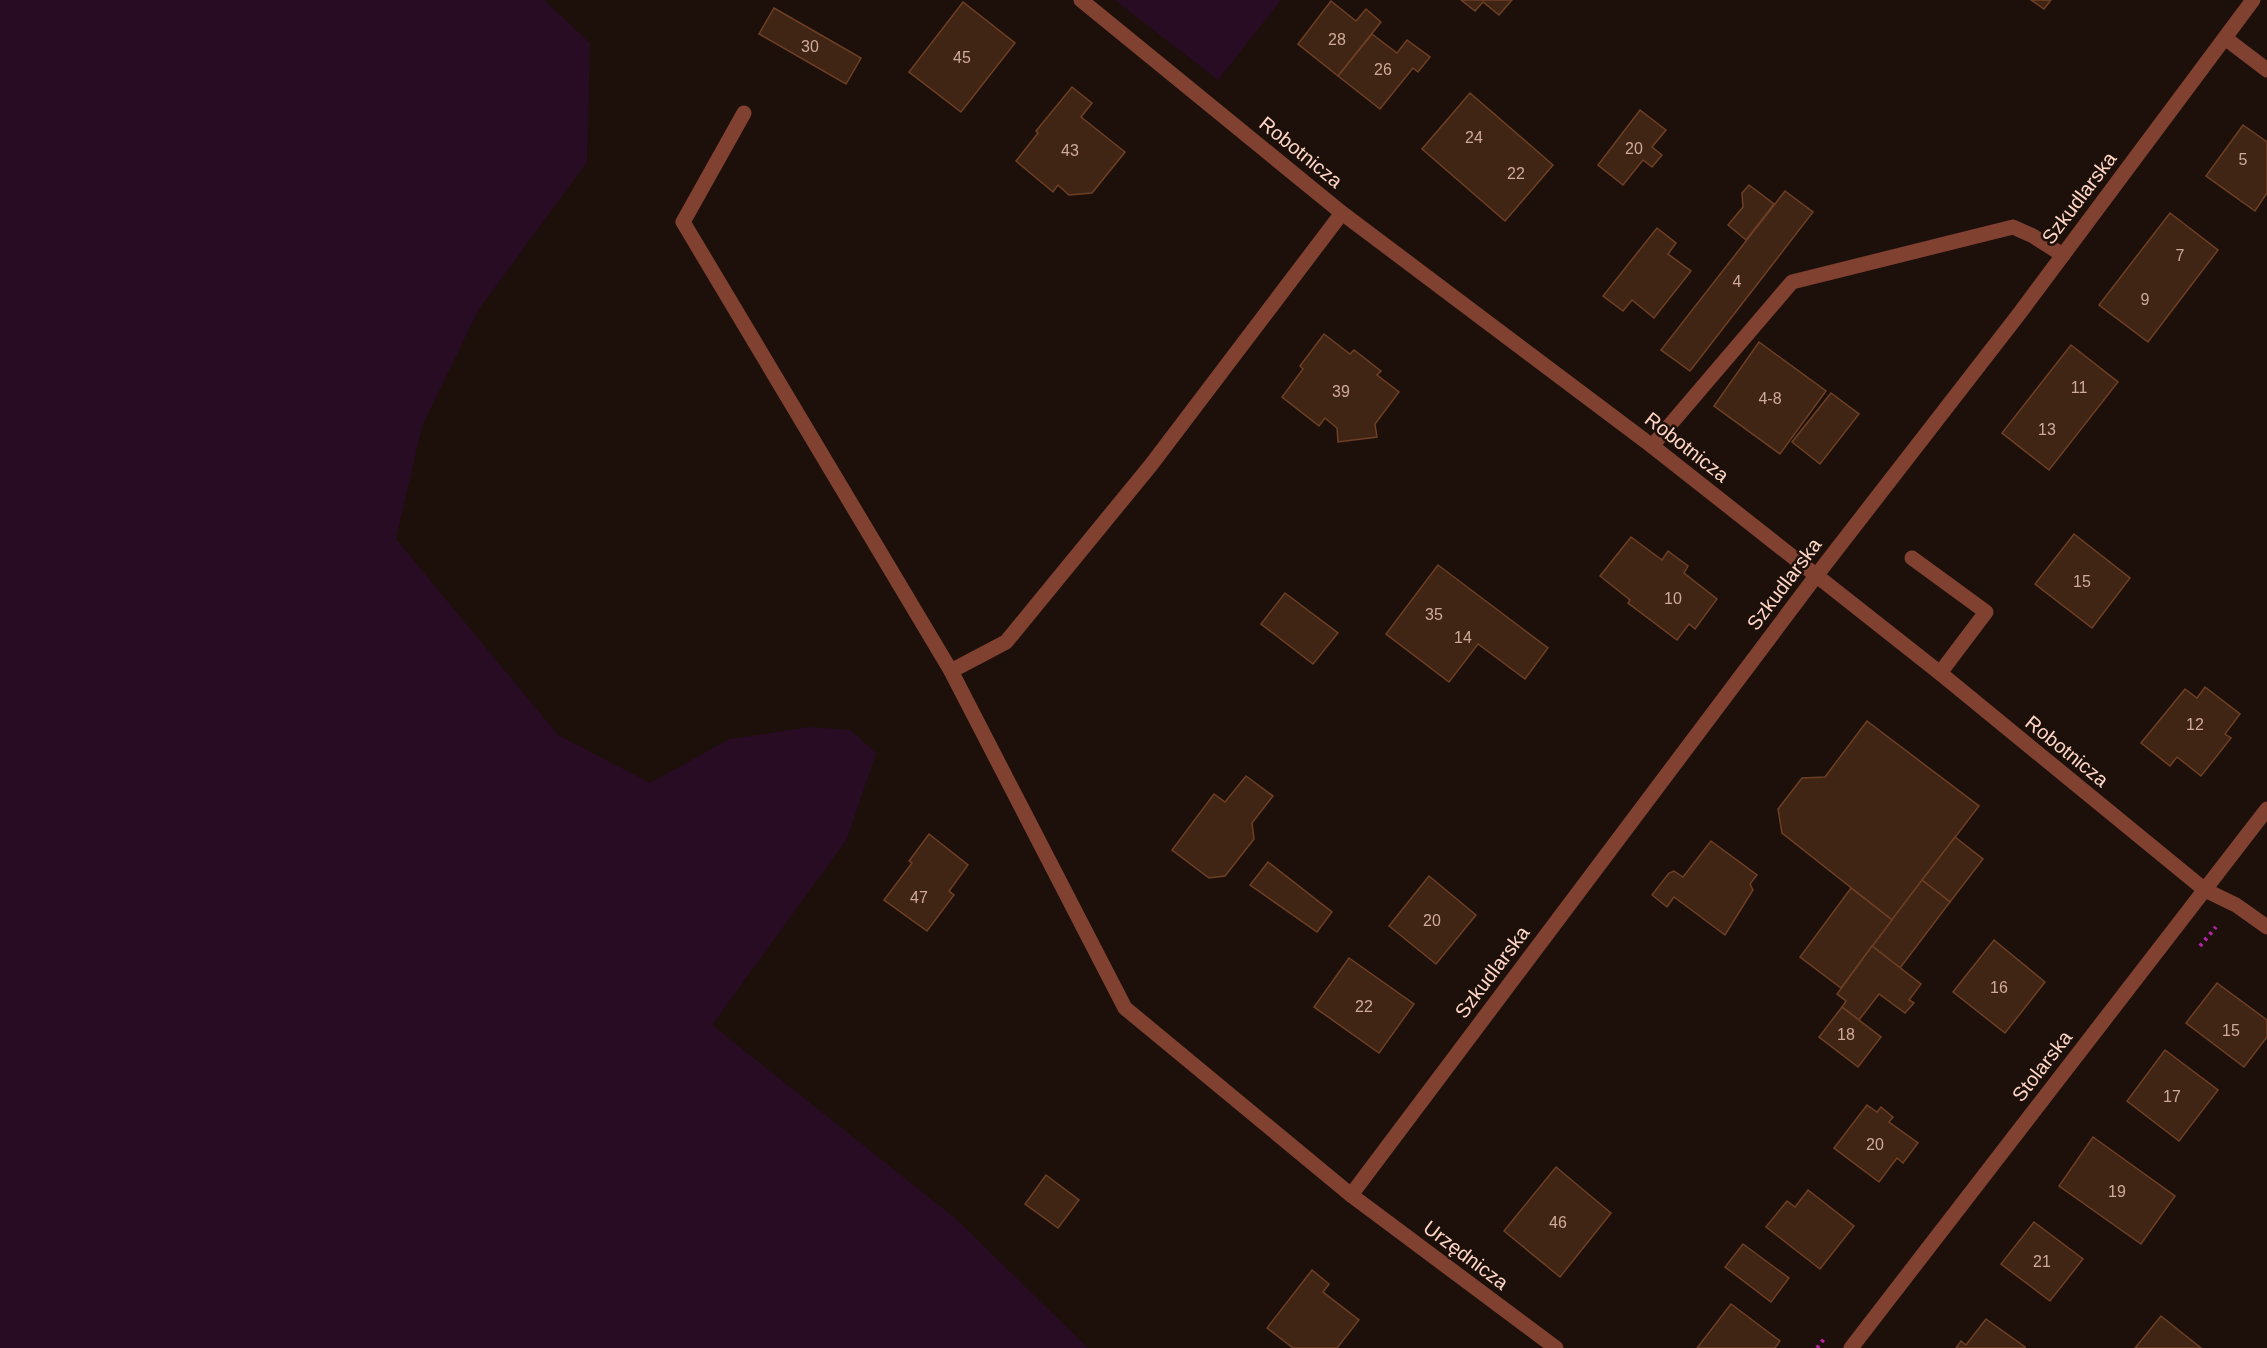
<svg xmlns="http://www.w3.org/2000/svg" width="2267" height="1348" viewBox="0 0 2267 1348" font-family="Helvetica,sans-serif">
  <style>
    .green { fill: #280c24 }
    .building { fill: #402514; stroke: #6e3f24; stroke-width: 1.5 }
    .lines { fill: none; stroke-linecap: round; stroke-linejoin: round }
    .path { stroke: #b723a6; stroke-width: 4; stroke-dasharray: 3 4.5; stroke-linecap: butt }
    .minor { stroke: #814131; stroke-width: 15 }
    .labels { text-anchor: middle; stroke-width: 5; stroke-linejoin: round; paint-order: stroke }
    .number-label { font-size: 16px; fill: #cfaa9a }
    .street-label { font-size: 20px; fill: #ffd6c6; stroke: #1d100a }
  </style>
  <rect width="100%" height="100%" fill="#1d100a"/>
  <g class="green">
    <path d="M0,0H544L590,43L587,162L479,309L422,426L396,539L558,735L650,783L730,739L810,727L850,730L876,753L847,839L712,1025L956,1219L1088,1348H0Z"/>
    <path d="M1115,0H1281L1218,80Z"/>
  </g>
  <g class="building">
    <path d="M1461,0H1512L1499,15L1483,2L1475,11Z"/>
    <path d="M2031,0H2051L2044,9Z"/>
    <path d="M1331,1L1356,21L1366,9L1381,22L1338,76L1298,44Z"/>
    <path d="M963,2L1015,43L961,112L909,72Z"/>
    <path d="M774,8L861,58L846,84L759,34Z"/>
    <path d="M1372,34L1397,53L1407,40L1430,57L1418,72L1413,68L1380,109L1338,76Z"/>
    <path d="M1072,87L1092,103L1081,117L1125,152L1092,193L1069,195L1058,185L1053,192L1016,161L1038,133L1036,131Z"/>
    <path d="M1470,93L1553,165L1505,221L1422,149Z"/>
    <path d="M1640,110L1666,130L1652,147L1662,155L1652,167L1643,160L1623,185L1598,165Z"/>
    <path d="M2243,125L2267,142V193L2255,211L2206,176Z"/>
    <path d="M1749,185L1774,204L1746,240L1728,225L1743,207L1742,193Z"/>
    <path d="M1785,191L1813,212L1690,371L1661,350Z"/>
    <path d="M2170,213L2218,250L2148,342L2099,305Z"/>
    <path d="M1657,228L1676,243L1668,254L1691,271L1654,318L1632,300L1623,311L1603,296Z"/>
    <path d="M1324,334L1350,354L1354,350L1381,371L1377,375L1399,392L1375,424L1377,437L1338,442L1337,428L1325,418L1319,426L1282,397L1303,369L1300,366Z"/>
    <path d="M1759,342L1826,391L1780,454L1714,406Z"/>
    <path d="M2071,345L2118,382L2049,470L2002,433Z"/>
    <path d="M1831,393L1859,414L1820,464L1792,442Z"/>
    <path d="M2074,534L2130,578L2092,628L2035,584Z"/>
    <path d="M1631,537L1662,560L1668,551L1688,566L1684,573L1717,599L1695,629L1689,624L1677,640L1628,603L1630,600L1600,576Z"/>
    <path d="M1438,565L1548,648L1525,679L1478,644L1449,682L1386,634Z"/>
    <path d="M1285,593L1338,633L1313,664L1261,624Z"/>
    <path d="M2205,687L2240,714L2225,734L2231,738L2201,776L2177,757L2170,766L2141,743L2185,689L2197,698Z"/>
    <path d="M1867,721L1979,806L1892,920L1782,833L1778,809L1802,778L1825,777Z"/>
    <path d="M1246,776L1273,796L1252,823L1254,839L1225,876L1209,878L1172,850L1214,794L1225,802Z"/>
    <path d="M929,834L968,865L949,891L954,895L927,931L884,900L912,863L909,861Z"/>
    <path d="M1955,837L1983,859L1950,902L1922,880Z"/>
    <path d="M1711,841L1757,875L1750,884L1753,890L1725,935L1674,897L1667,907L1652,895L1669,873L1674,871L1683,877Z"/>
    <path d="M1268,862L1332,912L1317,932L1250,885Z"/>
    <path d="M1429,876L1476,915L1436,964L1389,926Z"/>
    <path d="M1922,880L1950,902L1900,968L1872,946Z"/>
    <path d="M1851,888L1892,920L1841,988L1800,957Z"/>
    <path d="M1994,940L2045,982L2005,1033L1953,992Z"/>
    <path d="M1872,946L1921,984L1909,1000L1914,1003L1905,1013L1879,994L1859,1020L1842,1007L1846,1001L1837,994Z"/>
    <path d="M1349,958L1414,1004L1379,1053L1314,1007Z"/>
    <path d="M2217,983L2267,1020V1037L2244,1067L2186,1023Z"/>
    <path d="M1842,1007L1881,1037L1858,1067L1819,1037Z"/>
    <path d="M2165,1050L2218,1090L2179,1141L2127,1101Z"/>
    <path d="M1867,1105L1877,1112L1881,1107L1893,1117L1889,1122L1918,1143L1903,1163L1897,1158L1879,1182L1834,1148Z"/>
    <path d="M2093,1137L2175,1196L2141,1244L2059,1186Z"/>
    <path d="M1556,1167L1611,1213L1560,1277L1504,1231Z"/>
    <path d="M1046,1175L1079,1200L1058,1228L1025,1204Z"/>
    <path d="M1808,1190L1854,1226L1820,1269L1766,1227L1787,1201L1795,1207Z"/>
    <path d="M2034,1222L2083,1259L2050,1301L2001,1264Z"/>
    <path d="M1743,1244L1789,1278L1771,1302L1725,1267Z"/>
    <path d="M1312,1270L1329,1284L1323,1292L1359,1320L1337,1348H1293L1267,1328Z"/>
    <path d="M1731,1304L1780,1341L1775,1348H1697Z"/>
    <path d="M2161,1316L2201,1348H2135Z"/>
    <path d="M1986,1319L2025,1347V1348H1956L1961,1341L1966,1345Z"/>
  </g>
  <g class="lines">
    <g class="path">
      <path d="M2200,946L2216,927"/>
      <path d="M1817,1348L1824,1339"/>
    </g>
    <g class="minor">
      <path d="M1081,0L1342,213L1652,446L1940,673L2205,890L2236,905L2267,927"/>
      <path d="M2225,38L2267,70"/>
      <path d="M744,113L683,222L951,671"/>
      <path d="M1342,213L1151,465L1006,642L951,671L1125,1008L1351,1195L1556,1348"/>
      <path d="M1652,446L1792,282L2013,227L2033,236L2063,255"/>
      <path d="M1912,558L1986,612L1940,673"/>
      <path d="M1351,1195L1816,576L2019,314L2253,0"/>
      <path d="M1851,1348L2267,809"/>
    </g>
  </g>
  <g class="labels">
    <g class="number-label">
      <text x="1337" y="45">28</text>
      <text x="810" y="52">30</text>
      <text x="962" y="63">45</text>
      <text x="1383" y="75">26</text>
      <text x="1474" y="143">24</text>
      <text x="1634" y="154">20</text>
      <text x="1070" y="156">43</text>
      <text x="2243" y="165">5</text>
      <text x="1516" y="179">22</text>
      <text x="2180" y="261">7</text>
      <text x="1737" y="287">4</text>
      <text x="2145" y="305">9</text>
      <text x="2079" y="393">11</text>
      <text x="1341" y="397">39</text>
      <text x="1770" y="404">4-8</text>
      <text x="2047" y="435">13</text>
      <text x="2082" y="587">15</text>
      <text x="1673" y="604">10</text>
      <text x="1434" y="620">35</text>
      <text x="1463" y="643">14</text>
      <text x="2195" y="730">12</text>
      <text x="919" y="903">47</text>
      <text x="1432" y="926">20</text>
      <text x="1999" y="993">16</text>
      <text x="1364" y="1012">22</text>
      <text x="2231" y="1036">15</text>
      <text x="1846" y="1040">18</text>
      <text x="2172" y="1102">17</text>
      <text x="1875" y="1150">20</text>
      <text x="2117" y="1197">19</text>
      <text x="1558" y="1228">46</text>
      <text x="2042" y="1267">21</text>
    </g>
    <g class="street-label">
      <text transform="translate(1301 152) rotate(39)" y="7">Robotnicza</text>
      <text transform="translate(2079 198) rotate(-53)" y="7">Szkudlarska</text>
      <text transform="translate(1687 447) rotate(38)" y="7">Robotnicza</text>
      <text transform="translate(1784 584) rotate(-53)" y="7">Szkudlarska</text>
      <text transform="translate(2067 751) rotate(39)" y="7">Robotnicza</text>
      <text transform="translate(1492 972) rotate(-53)" y="7">Szkudlarska</text>
      <text transform="translate(2042 1066) rotate(-52)" y="7">Stolarska</text>
      <text transform="translate(1466 1255) rotate(37)" y="7">Urzędnicza</text>
    </g>
  </g>
</svg>
